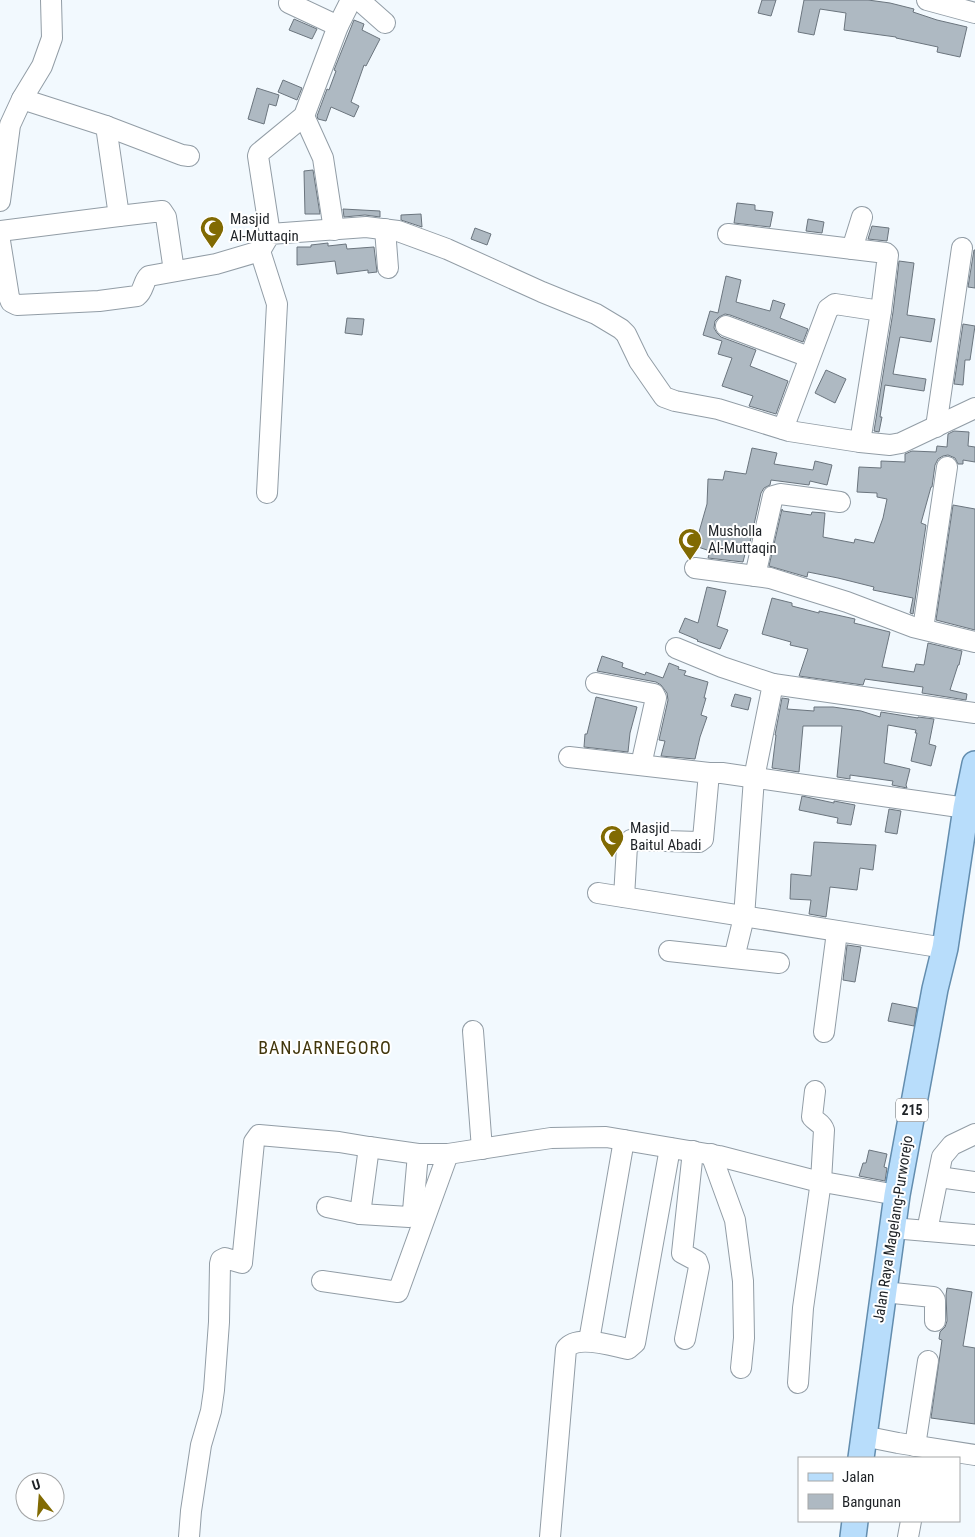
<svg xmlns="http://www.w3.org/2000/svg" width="975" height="1537" viewBox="0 0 975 1537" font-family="'Roboto Condensed',sans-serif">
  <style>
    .building { fill: #aeb9c2; stroke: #6b757e }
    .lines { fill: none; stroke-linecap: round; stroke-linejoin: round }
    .minor-casing { stroke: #929da6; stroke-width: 22 }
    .major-casing { stroke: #638dae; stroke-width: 28 }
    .minor { stroke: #fff; stroke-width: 20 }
    .major { stroke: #b8ddfb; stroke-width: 25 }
    .labels { text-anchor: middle; stroke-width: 4; stroke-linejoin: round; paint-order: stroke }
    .shield { fill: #fff; stroke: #626467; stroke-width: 1 }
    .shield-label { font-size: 14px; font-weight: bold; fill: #1e2226 }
    .poi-label { font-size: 15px; fill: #1e2226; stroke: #fff; text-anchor: start }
    .street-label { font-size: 15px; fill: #1e2226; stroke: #fff }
    .quarter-label { font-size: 18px; letter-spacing: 1px; fill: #41360c; stroke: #fff }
  </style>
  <rect width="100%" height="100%" fill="#f2f9fe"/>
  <g class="building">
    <path d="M762,0H776L771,16L758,13Z"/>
    <path d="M804,0H868L890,3L914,9L913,12L937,20L967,27L960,57L937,52L938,47L896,38V37L844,30L846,13L820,9L814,35L798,32Z"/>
    <path d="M294,19L317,29L312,39L289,30Z"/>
    <path d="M354,20L364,24L362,30L380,39L366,66L364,65L351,102L359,106L354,117L331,107L326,121L318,119L317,116L327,89L329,90L336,71L334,70Z"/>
    <path d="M283,80L302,88L297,100L278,92Z"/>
    <path d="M257,88L279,95L276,106L269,104L264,124L248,119Z"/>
    <path d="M313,170L320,214H305L304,171Z"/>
    <path d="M737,203L755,205V210L773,212L770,227L734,223Z"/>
    <path d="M343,209L380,211V217L365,215L344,217Z"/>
    <path d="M421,214L422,227L401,220V215Z"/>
    <path d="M808,219L824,222L822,233L806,231Z"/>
    <path d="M872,226L889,228L887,241L868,239Z"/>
    <path d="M475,228L491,234L487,245L471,239Z"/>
    <path d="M328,243V246L346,244L347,249L374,247L377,272L368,273V270L337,274L335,261L297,265V247H311V245Z"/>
    <path d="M974,250H975V288L968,287Z"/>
    <path d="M899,261L914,263L907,315L935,319L931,342L900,337L893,374L926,379L924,391L885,385L880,417H882L879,432L874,431L893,312Z"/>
    <path d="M726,276L741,280L736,302L770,311L773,300L785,304L780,318L808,329L803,342L730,315L725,314L719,317L715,321L714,328L717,333L721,337L756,350L750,366L788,381L776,414L749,406L753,396L722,386L732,358L718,354L722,341L703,335L710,311L718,313Z"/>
    <path d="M347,318L364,319L362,335L345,333Z"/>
    <path d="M963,324L975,326L970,360H965L963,385L954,384Z"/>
    <path d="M826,370L846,379L835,403L815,393Z"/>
    <path d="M954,431L969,432L968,446L975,447V462L963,460V464H958L955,458L948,455L943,456L938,459L935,465L932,487H931L921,523L926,525L913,614L910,613L913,598L873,590L874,587L838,578L808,572L807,577L769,566L782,509L783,511L811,515L812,512L825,513L823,537L854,543L855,539L874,543L883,518L887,499L877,497V493L857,492L859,467L881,468V461L905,462V454L912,451L936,452L937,446L947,447L948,434Z"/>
    <path d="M752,448L777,453L774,464L813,470L815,461L832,465L827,485L810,481L809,485L771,480L770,485L764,488L761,493L749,547L747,546L743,562L708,558L710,551L695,546L707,504L708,479L723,480L725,471L746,474Z"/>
    <path d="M953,505L975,509V630L936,620Z"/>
    <path d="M707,587L726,591L717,626L728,630L720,649L697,641L698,640L679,632L685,618L698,623Z"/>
    <path d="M772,598L792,603V606L819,613V611L855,619L854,623L890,632L882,667L914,672L916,664L924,665L928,643L962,651L959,665H958L950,690L967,694L966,700L922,693L923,687L865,679L863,685L799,676L808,649L790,645L791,642L762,634Z"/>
    <path d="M602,656L623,663L622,667L645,675L646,672L663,678L669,663L679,667L678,669L686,671L684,675L708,682L704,698H706L701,715L707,717L700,737L695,759L661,756L665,741L659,740L668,700L667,693L661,685L656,682L597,671Z"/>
    <path d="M735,694L751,698L748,710L731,706Z"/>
    <path d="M596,697L637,707L630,733L628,752L584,747L585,734H587Z"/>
    <path d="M782,698L789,699L787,709L814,711V707H833L861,711L880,717L881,712L918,718V717L934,719L929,744L936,746L931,766L911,761L917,733H915L916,730L888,725L884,763L910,769L906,785L907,788L892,785L893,781L850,775V779L837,777L842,726H803L799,772L772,768L776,735H775Z"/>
    <path d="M802,796L834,803V801L855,805L851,825L837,823L838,818L799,810Z"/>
    <path d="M889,809L901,811L897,834L885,832Z"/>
    <path d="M814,842L876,845L873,870L860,868L857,890L830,887L826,917L809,914L811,900L790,899L791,874L811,876Z"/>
    <path d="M847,945L861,947L855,982L843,980Z"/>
    <path d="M892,1003L917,1008L914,1026L888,1021Z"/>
    <path d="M869,1150L887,1154L884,1167L887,1168L885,1181L859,1176L863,1163H866Z"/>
    <path d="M947,1288L972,1292L963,1346L975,1348V1424L931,1418L942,1340L939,1339L940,1332L945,1327L947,1321L946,1295Z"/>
  </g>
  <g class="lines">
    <g class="minor-casing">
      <g id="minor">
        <path d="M359,0L385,23"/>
        <path d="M927,0L975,13"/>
        <path d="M289,3L338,26"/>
        <path d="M22,99L106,126L119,216"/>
        <path d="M304,116L323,158L334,230"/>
        <path d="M106,126L182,155L189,156"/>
        <path d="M0,201L10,125L22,99L42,66L52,38L51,0"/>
        <path d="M385,229L388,268"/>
        <path d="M0,231L119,216L162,211L166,217L174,271"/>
        <path d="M270,234L258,156L259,153L304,116L338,26L351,0"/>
        <path d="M728,234L886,253L888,255L881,311L860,442"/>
        <path d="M0,241L9,297L11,302L17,305L99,301L137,296C144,291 143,281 149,276L216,264L260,251L270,234L366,227L398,231L447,249L542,292L596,314L621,329L626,334L639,361L664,397L675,401L718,409L789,431L860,442L890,445L901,443L975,408"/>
        <path d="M852,249L862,217"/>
        <path d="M260,251L277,304L267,493"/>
        <path d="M726,326L809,357"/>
        <path d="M936,427L962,248"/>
        <path d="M783,429L828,309L835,304L881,311"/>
        <path d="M695,568L770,578L847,602L913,627L975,642"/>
        <path d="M755,576L773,496L780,494L840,502"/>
        <path d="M923,629L947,467"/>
        <path d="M676,648L722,667L773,684L754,778L744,917L734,958"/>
        <path d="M596,683L654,694L656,698L641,765"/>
        <path d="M773,684L975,713"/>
        <path d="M569,757L709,773L703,839L699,842L631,840L627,846L624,897"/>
        <path d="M709,773H722L966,808"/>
        <path d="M598,893L945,948"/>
        <path d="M669,951L779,963"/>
        <path d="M473,1031L482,1149"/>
        <path d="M824,1032L837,932"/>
        <path d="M711,1154L735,1220L743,1281L744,1338L741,1368"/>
        <path d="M939,1177L975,1182"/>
        <path d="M327,1207L360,1214L409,1217L413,1211L418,1154"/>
        <path d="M360,1214L369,1147"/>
        <path d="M892,1228L975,1235"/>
        <path d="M927,1231L942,1157L952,1145L975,1134"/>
        <path d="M322,1281L398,1292L448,1154"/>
        <path d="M883,1292L933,1297L935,1300V1321"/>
        <path d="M685,1339L699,1267L697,1261L682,1253L693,1151"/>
        <path d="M589,1341L624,1140"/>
        <path d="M798,1383L803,1308L821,1181L824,1130C822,1123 816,1122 812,1117L815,1091"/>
        <path d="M863,1436L898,1443L975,1455"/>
        <path d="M915,1446L928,1361"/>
        <path d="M189,1537L191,1511L201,1445L211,1411L214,1390L219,1322L220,1264L221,1260L225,1258L242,1263L254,1142L259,1135L339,1142L369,1147L418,1154H448L551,1138L606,1137L719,1156L812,1180L897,1195"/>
        <path d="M550,1537L566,1349C577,1334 613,1346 628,1349L635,1343L670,1148"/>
        <path d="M908,1537L911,1521"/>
      </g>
    </g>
    <g class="major-casing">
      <g id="major">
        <path d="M861,1458L897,1195L935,989L945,948L966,808L975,764"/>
        <path d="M853,1537L855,1521"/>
      </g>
    </g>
    <use href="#minor" class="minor"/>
    <use href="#major" class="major"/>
  </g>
  <defs>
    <g id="mosque-pin" transform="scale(1.25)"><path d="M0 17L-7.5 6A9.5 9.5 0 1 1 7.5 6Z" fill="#816a02" stroke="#fff"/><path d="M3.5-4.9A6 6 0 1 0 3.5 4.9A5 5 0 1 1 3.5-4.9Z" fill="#fff"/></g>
  </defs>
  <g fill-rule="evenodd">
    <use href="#mosque-pin" x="212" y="228"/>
    <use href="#mosque-pin" x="690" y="540"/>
    <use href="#mosque-pin" x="612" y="837"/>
  </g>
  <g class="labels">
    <rect class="shield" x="896" y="1098.5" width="32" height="23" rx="4"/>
    <g class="shield-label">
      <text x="912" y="1115">215</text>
    </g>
    <g class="poi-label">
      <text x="230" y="224">Masjid<tspan x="230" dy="17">Al-Muttaqin</tspan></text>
      <text x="708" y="536">Musholla<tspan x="708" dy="17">Al-Muttaqin</tspan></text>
      <text x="630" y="833">Masjid<tspan x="630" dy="17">Baitul Abadi</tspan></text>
    </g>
    <g class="street-label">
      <text transform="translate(893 1229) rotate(-81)" y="5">Jalan Raya Magelang-Purworejo</text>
    </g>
    <g class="quarter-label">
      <text x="325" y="1054">BANJARNEGORO</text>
    </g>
  </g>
  <rect x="798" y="1457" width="162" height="65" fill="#ffffff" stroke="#a5a7a8"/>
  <rect x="808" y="1473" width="25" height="8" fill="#b8ddfb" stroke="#a5a7a8"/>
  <text x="842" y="1482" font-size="15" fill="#1e2226">Jalan</text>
  <rect x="808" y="1494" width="25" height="15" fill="#aeb9c2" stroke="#a5a7a8"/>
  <text x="842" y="1507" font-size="15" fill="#1e2226">Bangunan</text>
  <g transform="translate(40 1497) rotate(343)"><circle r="24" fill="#ffffff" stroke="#a5a7a8"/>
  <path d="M0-4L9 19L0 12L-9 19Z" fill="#816a02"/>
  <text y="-8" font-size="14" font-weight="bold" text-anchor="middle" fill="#1e2226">U</text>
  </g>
</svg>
